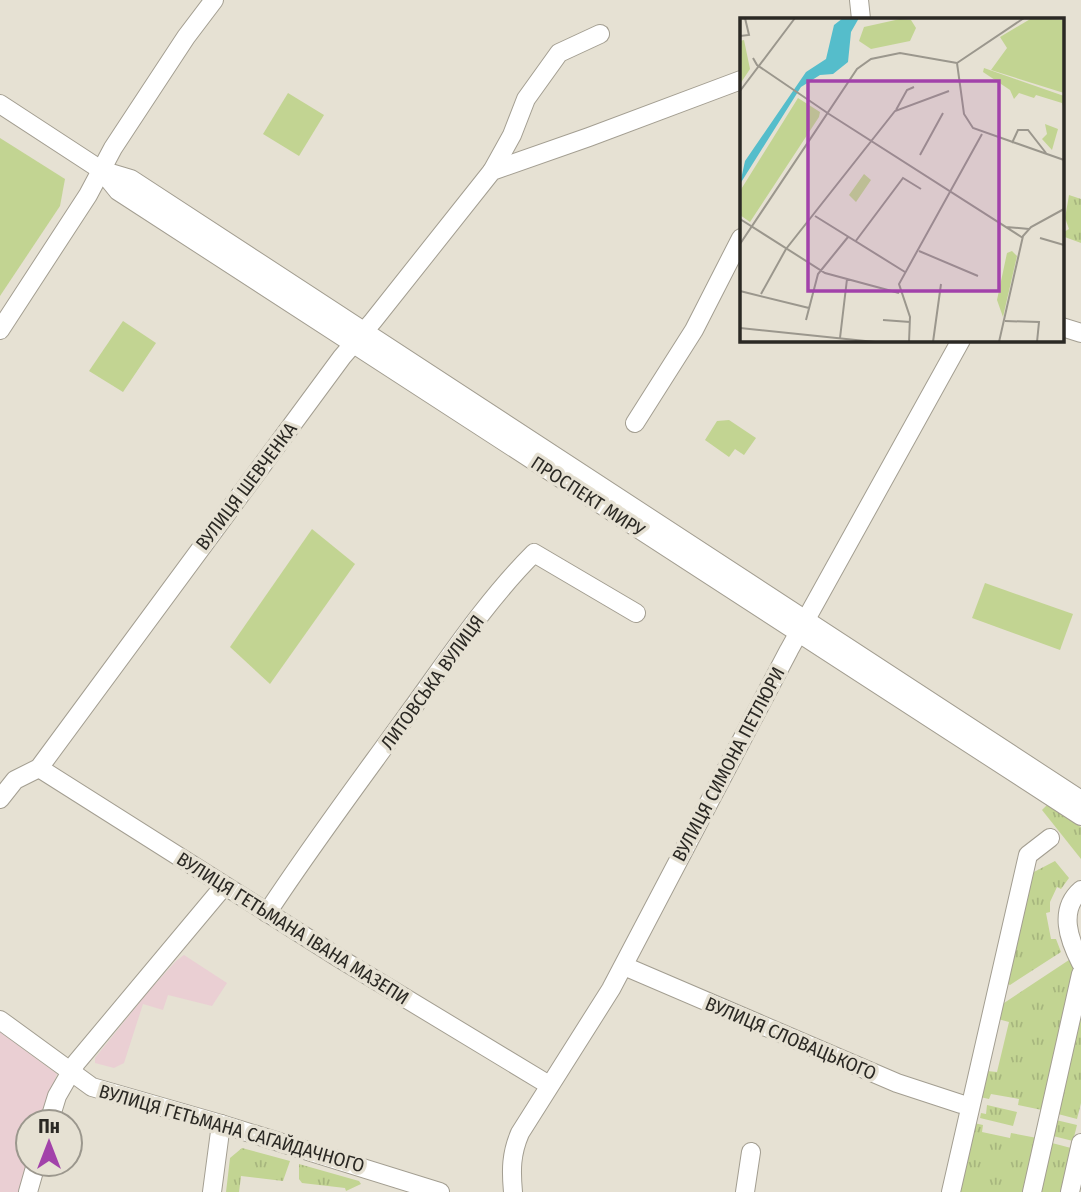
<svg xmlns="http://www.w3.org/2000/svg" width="1081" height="1192" viewBox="0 0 1081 1192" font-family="'Fira Sans Condensed',sans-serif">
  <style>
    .commercial { fill: #eacfd3 }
    .grass { fill: url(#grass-tufts) }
    .green { fill: #c2d492 }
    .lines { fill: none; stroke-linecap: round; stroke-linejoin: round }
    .minor-casing { stroke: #a39e91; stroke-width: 20 }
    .minor { stroke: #fff; stroke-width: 18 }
    .labels { text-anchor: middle; stroke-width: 7; stroke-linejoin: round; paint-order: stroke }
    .street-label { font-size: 19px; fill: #2b2924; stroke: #e6e1d3 }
    .inset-road { fill: none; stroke: #9b978d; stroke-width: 2 }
    .view { fill: #a242aa; fill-opacity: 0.15; stroke: #a242aa; stroke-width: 3.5 }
    .inset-edge { fill: none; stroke: #2b2924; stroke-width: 3.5 }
  </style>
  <defs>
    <pattern id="grass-tufts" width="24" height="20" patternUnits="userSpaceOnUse" patternTransform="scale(1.75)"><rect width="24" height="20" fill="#c2d492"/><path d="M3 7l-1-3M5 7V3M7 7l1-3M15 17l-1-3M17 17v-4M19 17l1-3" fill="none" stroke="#a7b67e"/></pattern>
  </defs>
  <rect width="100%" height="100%" fill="#e6e1d3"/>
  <g class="commercial">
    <path d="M184,955L227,983L212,1006L168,995L163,1010L143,1004L124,1063L114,1068L95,1063V1058L148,992L176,961Z"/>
    <path d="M0,1032L57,1074L39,1122H28V1161L19,1192H0Z"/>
  </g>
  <g class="grass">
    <path d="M1069,195L1081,199V243L1062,236V233L1069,229L1065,218Z"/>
    <path d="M1047,805L1081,827V859L1042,810Z"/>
    <path d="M1055,861L1069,878L1061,889L1057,887L1050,902V912L1046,913L1051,939H1056L1061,952L1010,985L1005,983L1032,873Z"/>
    <path d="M1069,960L1074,966L1042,1110L1018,1105L1019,1099L991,1094L989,1099L980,1097L987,1071L997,1072L1009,1022L998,1019L1001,1005Z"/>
    <path d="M1081,1010V1103L1077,1119L1058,1114Z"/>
    <path d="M987,1105L1017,1112L1013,1126L980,1118L981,1113L986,1114Z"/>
    <path d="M1056,1120L1077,1125L1073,1141L1053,1136Z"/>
    <path d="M974,1123L983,1125L982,1132L1010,1138L1011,1133L1037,1138L1025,1192H959Z"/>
    <path d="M1052,1143L1071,1148L1061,1192H1040Z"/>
    <path d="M242,1148L290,1161L283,1181L241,1176L239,1192H226L230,1158Z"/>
    <path d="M299,1164L359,1181L361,1184L346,1191L345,1188L302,1183L299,1179Z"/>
  </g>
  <g class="green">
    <path d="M288,93L324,115L299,156L263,134Z"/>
    <path d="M0,138L65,179L60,206L0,296Z"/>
    <path d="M123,321L156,343L123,392L89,371Z"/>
    <path d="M729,420L756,438L744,455L735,449L729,457L705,440L717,421Z"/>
    <path d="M312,529L355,564L270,684L230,647Z"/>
    <path d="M985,583L1073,614L1060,650L972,618Z"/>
  </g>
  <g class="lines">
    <g class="minor-casing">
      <g id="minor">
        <path d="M859,0L861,19"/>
        <path d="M0,104L101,170L118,191L1081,816"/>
        <path d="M101,170L131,179L1081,800"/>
        <path d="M492,171L512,135L526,99L559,53L600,34"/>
        <path d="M1062,327L1081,333"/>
        <path d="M0,330L88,195L113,148L186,37L214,0"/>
        <path d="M635,423L694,330L741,238"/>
        <path d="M39,768L339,958L549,1085"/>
        <path d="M0,799L15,780L39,768L342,357L373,321L492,171L589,137L741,80"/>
        <path d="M1081,890C1058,910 1069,940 1081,963"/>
        <path d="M267,913C311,846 359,782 406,717C447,661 485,602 534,553L636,613"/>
        <path d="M624,966L897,1083L961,1104"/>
        <path d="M0,1020L92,1087L221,1124L440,1192"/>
        <path d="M49,1122L57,1096L76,1063L224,886"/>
        <path d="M28,1192L36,1164"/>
        <path d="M212,1192L221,1124"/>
        <path d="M513,1192C511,1170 511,1154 520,1133L611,989L789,650L961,340"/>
        <path d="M745,1192L751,1152"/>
        <path d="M951,1192L1028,855L1050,838"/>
        <path d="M1032,1192L1081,974"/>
        <path d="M1070,1192L1081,1143"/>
      </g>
    </g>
    <use href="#minor" class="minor"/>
  </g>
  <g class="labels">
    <g class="street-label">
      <text transform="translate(246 486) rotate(-53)" y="7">ВУЛИЦЯ ШЕВЧЕНКА</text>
      <text transform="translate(588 496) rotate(33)" y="7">ПРОСПЕКТ МИРУ</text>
      <text transform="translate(432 682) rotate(-54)" y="7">ЛИТОВСЬКА ВУЛИЦЯ</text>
      <text transform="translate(728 764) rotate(-62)" y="7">ВУЛИЦЯ СИМОНА ПЕТЛЮРИ</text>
      <text transform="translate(293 928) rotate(32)" y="7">ВУЛИЦЯ ГЕТЬМАНА ІВАНА МАЗЕПИ</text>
      <text transform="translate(791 1038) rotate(23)" y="7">ВУЛИЦЯ СЛОВАЦЬКОГО</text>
      <text transform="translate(232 1128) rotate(16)" y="7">ВУЛИЦЯ ГЕТЬМАНА САГАЙДАЧНОГО</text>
    </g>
  </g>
  <g transform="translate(740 18)">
    <rect width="324" height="324" fill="#e6e1d3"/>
    <path d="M305,106L318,111L312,132L302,121L307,116ZM272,233L277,238L263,299L257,282L267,235Z" fill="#c2d492"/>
    <path d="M292,0L324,2V75L251,52L267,30L260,19Z" fill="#c2d492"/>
    <path d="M160,1L171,2L176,10L170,23L131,31L119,23L124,9ZM4,22L10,51L0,66V23ZM244,50L324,78V90L322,85L296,77L294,80L279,75L274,81L270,72L243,54ZM58,80L80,94L79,99L10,204L0,197V173ZM124,156L131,162L116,184L109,177Z" fill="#c2d492"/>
    <path d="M103,0H119L111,14L108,44L93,56L80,57L61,69L0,166L5,143L66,54L86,41L94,7Z" fill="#55bdcb"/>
    <path class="inset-road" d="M0,18L9,17L5,0M13,40L17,47L89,96L283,220M217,45L224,96L233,110L324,142M217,45L284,0M0,73L55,0M156,92L167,72L174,69M272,125L278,112H288L306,135M180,137L203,95M75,198L165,254M0,201L85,255L159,275M266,209L289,211M300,220L324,227M115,224L163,160L181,171M0,226L117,51L131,41L160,35L217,45M179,233L238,258M0,273L69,290M21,276L46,231L155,93L209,73M66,302L78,256L108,219M143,302L170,304M265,303L299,304L297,324M0,310L135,324M100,320L107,261M169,324L170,299L159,266L242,116M193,324L201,266M259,324L283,218L291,209L324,191"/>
    <path class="view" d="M68,63H259V273H68Z"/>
    <rect width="324" height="324" class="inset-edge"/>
  </g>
  <g transform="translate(49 1143)"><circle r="33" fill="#e6e1d3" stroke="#9b978d" stroke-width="2"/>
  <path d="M0-5L12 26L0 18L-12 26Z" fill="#a242aa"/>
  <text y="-10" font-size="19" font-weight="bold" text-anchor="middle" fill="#2b2924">Пн</text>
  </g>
</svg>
